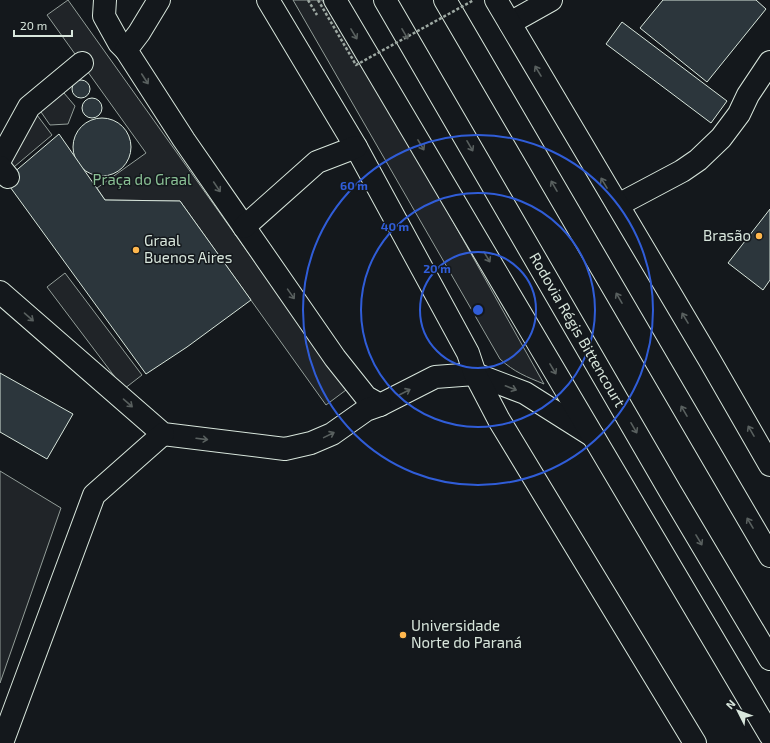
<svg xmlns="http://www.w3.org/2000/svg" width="770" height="743" viewBox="0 0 770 743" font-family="'Exo 2',sans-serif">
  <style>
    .green { fill: #202428; stroke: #939e99 }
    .building { fill: #2c363c; stroke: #d8e6dc }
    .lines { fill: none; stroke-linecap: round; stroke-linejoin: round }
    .minor-casing { stroke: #d8e6dc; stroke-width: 24 }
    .major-casing { stroke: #d8e6dc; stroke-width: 24 }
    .highway-casing { stroke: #d8e6dc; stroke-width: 24 }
    .path { stroke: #9da8a2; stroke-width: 2.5; stroke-dasharray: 3 2; stroke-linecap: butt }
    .minor { stroke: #14181c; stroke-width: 22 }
    .major { stroke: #14181c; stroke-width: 22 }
    .highway { stroke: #14181c; stroke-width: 22 }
    .path-bridge { stroke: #9da8a2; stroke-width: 2.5; stroke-dasharray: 3 2; stroke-linecap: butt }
    .oneway { stroke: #59605f }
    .ring { fill: none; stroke: #305dd8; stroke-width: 2 }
    .poi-dot { fill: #ffb74d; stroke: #14181c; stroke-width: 1.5 }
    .labels { text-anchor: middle; stroke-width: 3; stroke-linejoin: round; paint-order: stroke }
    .park-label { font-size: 15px; fill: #8ac095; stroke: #14181c }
    .poi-label { font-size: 15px; fill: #d8e6dc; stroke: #14181c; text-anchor: start }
    .street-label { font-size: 15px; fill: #d8e6dc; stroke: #14181c }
    .centre { fill: #305dd8; stroke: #14181c; stroke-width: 2 }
    .ring-label { font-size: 12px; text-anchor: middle; font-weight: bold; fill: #305dd8; stroke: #14181c; stroke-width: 3; stroke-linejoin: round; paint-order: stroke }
  </style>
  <rect width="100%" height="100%" fill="#14181c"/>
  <g class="green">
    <path d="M68,0L346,390L326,405L180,201L105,200L97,188L146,153L47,15Z"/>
    <path d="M293,0H322L428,177L544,384C527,377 514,372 500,359Z"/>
    <path d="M64,93L75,106L68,124L50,125L41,112L46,94Z"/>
    <path d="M31,107L52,135L8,172L1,161Z"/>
    <path d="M65,273L142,375L124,389L47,287Z"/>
    <path d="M0,471L61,508L0,683Z"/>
  </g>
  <g class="building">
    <path d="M663,0H756L766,9L707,82L640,28Z"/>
    <path d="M622,22L727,101L711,123L606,44Z"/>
    <circle cx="81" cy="89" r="9"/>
    <circle cx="92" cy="108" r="10"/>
    <circle cx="102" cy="147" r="29"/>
    <path d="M59,134L105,200L180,201L251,300L187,347L146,374L5,180Z"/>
    <path d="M770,209V280L763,290L728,263Z"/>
    <path d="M0,373L73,414L47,459L0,432Z"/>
  </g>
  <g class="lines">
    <g class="minor-casing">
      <g id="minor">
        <path d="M105,0L104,16L119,43L126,50"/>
        <path d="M159,0L139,33L126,50L184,140L335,358L366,397L380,405L435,377L475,374L525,393L593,436"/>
        <path d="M268,0L356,147L468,353L475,374L499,420L695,743"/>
        <path d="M510,23L551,0"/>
        <path d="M0,160L29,107L82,63"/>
        <path d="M0,167L8,177"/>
        <path d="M618,205L682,171L698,160L721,138L739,114L748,95L770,62"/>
        <path d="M244,227L317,162L356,147"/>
        <path d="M0,292L163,434L285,449L311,443L332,434L366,410L380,405"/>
        <path d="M2,743L94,495L163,434"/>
      </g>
    </g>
    <g class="major-casing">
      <g id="major">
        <path d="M335,0L770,735"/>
        <path d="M496,0L709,359L770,465"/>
      </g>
    </g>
    <g class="highway-casing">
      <g id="highway">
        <path d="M385,0L670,491L770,659"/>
        <path d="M445,0L770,556"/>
      </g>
    </g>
    <path class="path" d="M308,0L317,15"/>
    <use href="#minor" class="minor"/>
    <use href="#major" class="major"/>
    <use href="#highway" class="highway"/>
    <path class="path-bridge" d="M318,0L356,65L474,0"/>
  </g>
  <defs><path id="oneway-shaft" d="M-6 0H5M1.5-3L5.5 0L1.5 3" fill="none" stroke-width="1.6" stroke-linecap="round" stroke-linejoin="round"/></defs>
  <g class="oneway">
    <use href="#oneway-shaft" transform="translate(354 34) rotate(59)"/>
    <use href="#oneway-shaft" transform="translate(405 34) rotate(60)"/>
    <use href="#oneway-shaft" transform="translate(538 71) rotate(-121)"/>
    <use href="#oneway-shaft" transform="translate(145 79) rotate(57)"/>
    <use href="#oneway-shaft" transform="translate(421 145) rotate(59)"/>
    <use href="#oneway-shaft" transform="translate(470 146) rotate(60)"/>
    <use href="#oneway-shaft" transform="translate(604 183) rotate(-121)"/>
    <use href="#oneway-shaft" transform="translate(554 186) rotate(-120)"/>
    <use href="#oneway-shaft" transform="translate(217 187) rotate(56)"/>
    <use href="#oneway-shaft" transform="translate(487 257) rotate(59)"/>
    <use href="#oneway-shaft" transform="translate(291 294) rotate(55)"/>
    <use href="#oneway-shaft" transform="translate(619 298) rotate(-120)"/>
    <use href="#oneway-shaft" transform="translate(29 317) rotate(41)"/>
    <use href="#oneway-shaft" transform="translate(685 318) rotate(-121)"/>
    <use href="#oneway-shaft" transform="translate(553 369) rotate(59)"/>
    <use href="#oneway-shaft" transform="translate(511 388) rotate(21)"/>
    <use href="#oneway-shaft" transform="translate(405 392) rotate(-27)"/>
    <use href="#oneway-shaft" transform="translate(128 403) rotate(41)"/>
    <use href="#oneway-shaft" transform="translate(684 411) rotate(-120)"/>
    <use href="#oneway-shaft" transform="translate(634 428) rotate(60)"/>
    <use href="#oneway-shaft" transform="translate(751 431) rotate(-120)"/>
    <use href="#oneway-shaft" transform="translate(329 435) rotate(-26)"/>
    <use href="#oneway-shaft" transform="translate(202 439) rotate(7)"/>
    <use href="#oneway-shaft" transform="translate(750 523) rotate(-121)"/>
    <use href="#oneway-shaft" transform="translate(699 540) rotate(59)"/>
  </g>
  <g class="ring">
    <circle cx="478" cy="310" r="58"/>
    <circle cx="478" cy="310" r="117"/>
    <circle cx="478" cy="310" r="175"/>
  </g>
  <g class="poi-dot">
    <circle cx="759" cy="236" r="4"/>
    <circle cx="136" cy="250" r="4"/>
    <circle cx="403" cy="635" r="4"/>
  </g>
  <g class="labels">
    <g class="park-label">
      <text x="142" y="185">Praça do Graal</text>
    </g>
    <g class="poi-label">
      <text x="751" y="241" text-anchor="end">Brasão</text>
      <text x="144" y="246">Graal<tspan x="144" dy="17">Buenos Aires</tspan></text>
      <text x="411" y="631">Universidade<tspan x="411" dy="17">Norte do Paraná</tspan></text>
    </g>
    <g class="street-label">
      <text transform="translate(577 330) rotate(60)" y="5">Rodovia Régis Bittencourt</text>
    </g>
  </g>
  <circle cx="478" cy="310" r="6" class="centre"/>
  <g class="ring-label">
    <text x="354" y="190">60 m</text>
    <text x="395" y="231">40 m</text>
    <text x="437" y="273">20 m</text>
  </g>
  <g transform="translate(738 711) rotate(312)" stroke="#14181c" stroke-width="3" paint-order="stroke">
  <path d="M0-3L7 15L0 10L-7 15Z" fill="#d8e6dc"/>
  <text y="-6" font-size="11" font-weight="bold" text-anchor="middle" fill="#d8e6dc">N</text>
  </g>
  <path d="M14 30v6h58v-6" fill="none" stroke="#d8e6dc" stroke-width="2"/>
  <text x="20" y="30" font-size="12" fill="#d8e6dc" stroke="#14181c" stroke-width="3" paint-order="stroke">20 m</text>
</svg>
